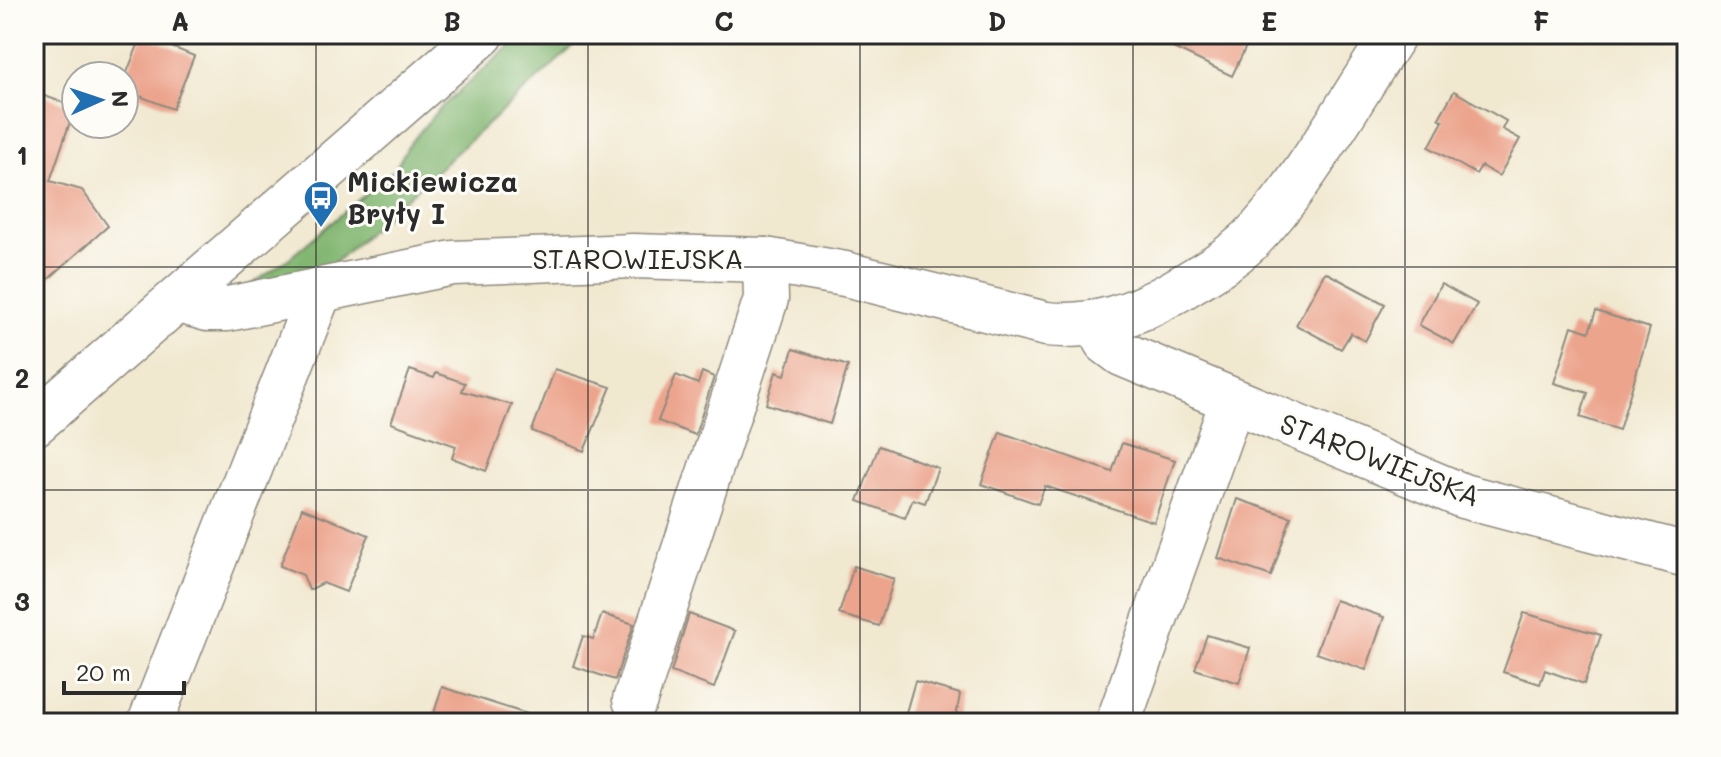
<svg xmlns="http://www.w3.org/2000/svg" width="1721" height="757" viewBox="0 0 1721 757" font-family="Mali,sans-serif">
  <style>
    .forest { fill: #82b671; stroke: #56704e; stroke-width: 2 }
    .building { fill: #eca48d }
    .lines { fill: none; stroke-linecap: round; stroke-linejoin: round }
    .minor-casing { stroke: #8e8a7e; stroke-width: 47 }
    .minor { stroke: #fff; stroke-width: 44 }
    .grid { fill: none; stroke: #2b2b2b; stroke-width: 2; stroke-opacity: 0.55 }
    .labels { text-anchor: middle; stroke-width: 6; stroke-linejoin: round; paint-order: stroke }
    .poi-label { font-size: 28px; font-weight: bold; fill: #2b2b2b; stroke: #fdfcf7; text-anchor: start }
    .street-label { font-size: 28px; fill: #2b2b2b; stroke: #fdfcf7 }
    .neatline { fill: none; stroke: #2b2b2b; stroke-width: 3 }
    .grid-label { font-size: 26px; text-anchor: middle; font-weight: bold; fill: #2b2b2b }
  </style>
  <rect width="100%" height="100%" fill="#fdfcf7"/>
  <filter id="ink" filterUnits="userSpaceOnUse"><feTurbulence type="fractalNoise" baseFrequency=".0125" numOctaves="2"/><feDisplacementMap in="SourceGraphic" scale="16" xChannelSelector="R" yChannelSelector="G"/><feConvolveMatrix kernelMatrix="1 2 1 2 8 2 1 2 1" color-interpolation-filters="sRGB"/></filter>
  <filter id="wash" filterUnits="userSpaceOnUse"><feTurbulence type="fractalNoise" baseFrequency=".006" numOctaves="4" result="noise"/><feDisplacementMap in="SourceGraphic" scale="32" xChannelSelector="R" yChannelSelector="G"/><feGaussianBlur stdDeviation="1.8" result="paint"/><feColorMatrix in="noise" values="0 0 0 0 0 0 0 0 0 0 0 0 0 0 0 0 0 1.4 0 .05"/><feComposite in="paint" operator="in"/></filter>
  <g filter="url(#wash)">
    <rect width="100%" height="100%" fill="#f1e8d0"/>
    <path class="forest" d="M524,34H587L319,277L242,291L287,260L395,169L408,146L437,111Z"/>
    <g id="blocks">
      <g class="building">
        <path d="M1144,34H1252L1232,76Z"/>
        <path d="M142,35L194,56L173,109L124,90V80Z"/>
        <path d="M1454,91L1506,121L1502,129L1520,139L1499,176L1481,166L1476,174L1429,147L1443,121L1439,118Z"/>
        <path d="M34,92L75,107L50,181L82,190L108,226L34,292Z"/>
        <path d="M1325,272L1385,304L1365,341L1351,333L1341,349L1296,325Z"/>
        <path d="M1441,284L1477,304L1454,344L1419,325Z"/>
        <path d="M1596,311L1650,328L1619,430L1580,417L1588,393L1554,383L1572,326L1589,332Z"/>
        <path d="M793,349L848,366L830,424L766,404L776,372L785,375Z"/>
        <path d="M555,369L611,387L584,451L532,431Z"/>
        <path d="M410,370L434,378L436,373L465,383L462,391L512,405L486,471L452,458L456,446L391,423Z"/>
        <path d="M702,372L714,377L695,435L658,421L676,375L698,384Z"/>
        <path d="M1000,432L1112,472L1122,443L1175,460L1154,522L1045,486L1038,504L981,484Z"/>
        <path d="M879,446L938,468L925,503L913,499L905,518L858,501Z"/>
        <path d="M1237,499L1291,517L1271,576L1218,558Z"/>
        <path d="M302,508L369,535L346,592L323,583L309,590L303,575L280,566Z"/>
        <path d="M854,566L894,579L879,626L839,614Z"/>
        <path d="M1335,600L1384,617L1366,670L1316,653Z"/>
        <path d="M1524,613L1601,635L1584,684L1545,670L1540,684L1503,672Z"/>
        <path d="M602,614L634,624L615,680L573,666L583,636L593,639Z"/>
        <path d="M689,614L735,631L714,688L671,672Z"/>
        <path d="M1207,635L1250,648L1239,683L1195,669Z"/>
        <path d="M915,681L960,694L955,723H903Z"/>
        <path d="M442,687L533,716L532,723H431Z"/>
      </g>
    </g>
  </g>
  <g filter="url(#ink)">
    <use href="#blocks" fill-opacity="0" stroke="#8e8a7e" stroke-width="2"/>
    <g class="lines">
      <g class="minor-casing">
        <g id="minor">
          <path d="M179,301L208,309H228L453,263L633,256L765,260L845,274L1046,324C1093,329 1134,315 1174,292C1201,276 1228,261 1250,240C1302,188 1352,97 1394,34"/>
          <path d="M1096,323L1106,342L1122,354L1463,496L1687,555"/>
          <path d="M34,424L482,34"/>
          <path d="M635,700L766,299L765,260"/>
          <path d="M150,723L319,293"/>
          <path d="M1118,723L1232,402"/>
        </g>
      </g>
      <use href="#minor" class="minor"/>
    </g>
  </g>
  <path class="grid" d="M316,34V723M588,34V723M860,34V723M1133,34V723M1405,34V723M34,267H1687M34,490H1687"/>
  <defs>
    <g id="bus-pin" transform="scale(1.8)"><path d="M0 17L-7.5 6A9.5 9.5 0 1 1 7.5 6Z" fill="#1f6fb2" stroke="#fdfcf7"/><path d="M-5-6H5V4H4V6H2V4H-2V6H-4V4H-5ZM-3.5-4V0h7V-4ZM-3.5 1.2v1.5H-2V1.2ZM2 1.2v1.5H3.5V1.2Z" fill="#fff"/></g>
  </defs>
  <g fill-rule="evenodd">
    <use href="#bus-pin" x="321" y="198"/>
  </g>
  <g class="labels">
    <g class="poi-label">
      <text x="347" y="192">Mickiewicza<tspan x="347" dy="32">Bryły I</tspan></text>
    </g>
    <g class="street-label">
      <text x="638" y="269">STAROWIEJSKA</text>
      <text transform="translate(1380 460) rotate(21)" y="10">STAROWIEJSKA</text>
    </g>
  </g>
  <rect width="1721" height="757" fill="none" stroke="#fdfcf7" stroke-width="88"/>
  <g transform="translate(100 100) rotate(87)"><circle r="38" fill="#fdfcf7" stroke="#a9a8a5" stroke-width="2"/>
  <path d="M0-6L14 30L0 20L-14 30Z" fill="#1f6fb2"/>
  <text y="-12" font-size="22" font-weight="bold" text-anchor="middle" fill="#2b2b2b">N</text>
  </g>
  <path d="M64 681v12h120v-12" fill="none" stroke="#2b2b2b" stroke-width="4"/>
  <text x="76" y="681" font-size="24" fill="#2b2b2b" stroke="#fdfcf7" stroke-width="6" paint-order="stroke">20 m</text>
  <rect x="44" y="44" width="1633" height="669" class="neatline"/>
  <g class="grid-label">
    <text x="180" y="31">A</text>
    <text x="452" y="31">B</text>
    <text x="724" y="31">C</text>
    <text x="997" y="31">D</text>
    <text x="1269" y="31">E</text>
    <text x="1541" y="31">F</text>
    <text x="22" y="165">1</text>
    <text x="22" y="388">2</text>
    <text x="22" y="611">3</text>
  </g>
</svg>
